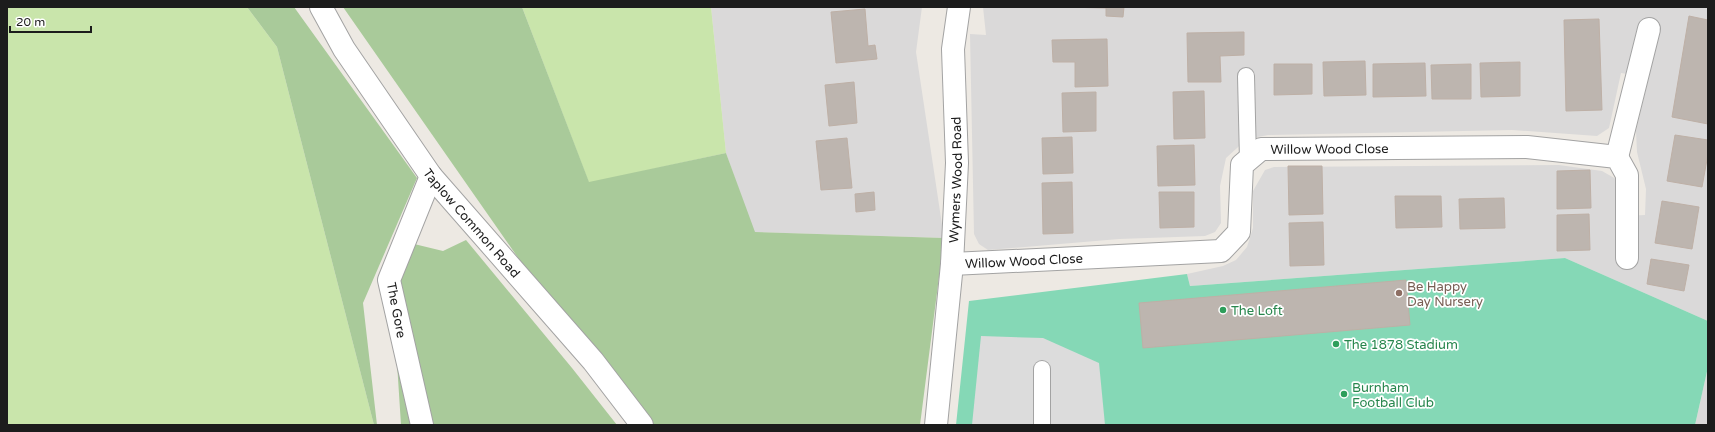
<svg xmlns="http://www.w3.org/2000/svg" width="1715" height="432" viewBox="0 0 1715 432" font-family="'Varela Round',sans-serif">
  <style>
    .residential { fill: #dad9d9 }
    .grass { fill: #c9e5ab }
    .forest { fill: #a9ca9a }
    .pitch { fill: #85d8b6 }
    .parking { fill: #dcdcdc }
    .building { fill: #bdb5af; stroke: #beb0a6 }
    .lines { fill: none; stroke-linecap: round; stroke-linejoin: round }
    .service-casing { stroke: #a3a3a3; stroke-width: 18 }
    .minor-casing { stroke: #a3a3a3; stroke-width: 24 }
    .tertiary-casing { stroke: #a3a3a3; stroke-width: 24 }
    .service { stroke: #fff; stroke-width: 16 }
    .minor { stroke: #fff; stroke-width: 22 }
    .tertiary { stroke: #fff; stroke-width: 22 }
    .education-dot { fill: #8d6e63; stroke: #fff; stroke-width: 1.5 }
    .leisure-dot { fill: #2e9e5b; stroke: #fff; stroke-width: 1.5 }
    .labels { text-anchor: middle; stroke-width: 3.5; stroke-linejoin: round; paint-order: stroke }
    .street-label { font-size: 13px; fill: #1c1c1c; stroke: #fff }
    .education-label { font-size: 13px; fill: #785e54; stroke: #fff; text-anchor: start }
    .leisure-label { font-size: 13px; fill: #27864d; stroke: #fff; text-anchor: start }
  </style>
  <rect width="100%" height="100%" fill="#ede9e3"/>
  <g class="residential">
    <path d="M711,7H922L916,52L944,238L754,232L726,153Z"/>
    <path d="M983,7H1708V321L1565,258L1190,286L1187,274L1223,266L1236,260L1247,247L1253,228V191L1265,170L1274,167L1559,165L1602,171L1616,179L1615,214L1624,216L1645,215L1646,189L1637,152L1636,131L1649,77L1621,73L1609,128L1597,136L1512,130L1268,135L1247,139L1226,158L1220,186L1221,223L1215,232L1205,236L1119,239L988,250L979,244L974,234L970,34L986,35Z"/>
    <path d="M1708,367V425H1695Z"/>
  </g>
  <g class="grass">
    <path d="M7,7H247L277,47L374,425H7Z"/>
    <path d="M522,7H711L726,153L589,183Z"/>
  </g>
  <g class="forest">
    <path d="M247,7H294L417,178L363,303L377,425H374L277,47Z"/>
    <path d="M343,7H522L589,182L726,153L755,232L944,238L920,425H652L535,282Z"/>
    <path d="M466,240L572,368L617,425H401L392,285L410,243L443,251Z"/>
  </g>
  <path class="pitch" d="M1565,258L1708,321V367L1695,425H956L969,301L1187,274L1190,286Z"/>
  <path class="parking" d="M981,336L1043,338L1099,363L1105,425H972Z"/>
  <g class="building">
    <path d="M1063,7H1124L1123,17L1106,16V8Z"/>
    <path d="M865,9L868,46L875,45L877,59L836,63L831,12Z"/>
    <path d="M1689,16L1708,20V124L1672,117Z"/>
    <path d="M1599,19L1602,110L1566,111L1564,20Z"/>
    <path d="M1244,32V55L1220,56L1221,82H1188L1187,33Z"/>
    <path d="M1107,39L1108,86L1075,87V62H1053L1052,40Z"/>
    <path d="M1365,61L1366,95L1324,96L1323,62Z"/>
    <path d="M1520,62V96L1481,97L1480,63Z"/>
    <path d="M1425,63L1426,96L1373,97V64Z"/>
    <path d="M1274,64H1312V94L1274,95Z"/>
    <path d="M1471,64V99H1432L1431,65Z"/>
    <path d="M854,82L857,123L829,126L825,85Z"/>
    <path d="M1204,91L1205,138L1174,139L1173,92Z"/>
    <path d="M1096,92V131L1063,132L1062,93Z"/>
    <path d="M1675,135L1708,140V154L1702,187L1667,181Z"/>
    <path d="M1072,137L1073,173L1043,174L1042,138Z"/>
    <path d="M847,138L852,188L821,190L816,141Z"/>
    <path d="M1194,145L1195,185L1158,186L1157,146Z"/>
    <path d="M1288,166H1322L1323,214L1289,215Z"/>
    <path d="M1590,170L1591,208L1557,209V171Z"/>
    <path d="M1072,182L1073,233L1043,234L1042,183Z"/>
    <path d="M874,192L875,210L856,212L855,194Z"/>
    <path d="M1159,192H1194V227L1160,228Z"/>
    <path d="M1395,196H1441L1442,227L1396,228Z"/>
    <path d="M1504,198L1505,228L1460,229L1459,199Z"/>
    <path d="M1662,201L1699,207L1692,249L1655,243Z"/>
    <path d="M1589,214L1590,250L1557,251V215Z"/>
    <path d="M1323,222L1324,265L1290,266L1289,223Z"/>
    <path d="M1651,259L1689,265L1684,291L1647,284Z"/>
    <path d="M1406,280L1410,325L1143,348L1139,303Z"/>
  </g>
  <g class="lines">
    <g class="service-casing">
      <g id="service">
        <path d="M1246,76L1248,160"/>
        <path d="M1042,369V425"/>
      </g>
    </g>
    <g class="minor-casing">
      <g id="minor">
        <path d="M1617,157L1649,29"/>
        <path id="s1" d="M952,264L1221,251L1239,232L1242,165L1261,149L1527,147L1617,157L1627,175V258"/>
        <path d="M422,425L389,280L431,176"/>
        <path id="s2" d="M936,425L952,264L957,163L953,49L959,7"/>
      </g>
    </g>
    <g class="tertiary-casing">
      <g id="tertiary">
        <path id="s3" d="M321,7L344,49L431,176L593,361L642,425"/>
      </g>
    </g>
    <use href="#service" class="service"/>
    <use href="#minor" class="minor"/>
    <use href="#tertiary" class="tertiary"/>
  </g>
  <circle class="education-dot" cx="1399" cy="293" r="4"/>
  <g class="leisure-dot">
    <circle cx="1223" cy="310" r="4"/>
    <circle cx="1336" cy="344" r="4"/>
    <circle cx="1344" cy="394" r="4"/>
  </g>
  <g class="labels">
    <g class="street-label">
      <text dy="5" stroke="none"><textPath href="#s1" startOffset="456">Willow Wood Close</textPath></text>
      <text dy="5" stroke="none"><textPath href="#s2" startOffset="246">Wymers Wood Road</textPath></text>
      <text dy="5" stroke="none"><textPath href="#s3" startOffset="264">Taplow Common Road</textPath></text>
      <text dy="5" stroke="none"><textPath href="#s1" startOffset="72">Willow Wood Close</textPath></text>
      <text transform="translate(397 310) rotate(79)" y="5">The Gore</text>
    </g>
    <g class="education-label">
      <text x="1407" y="291">Be Happy<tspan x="1407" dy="15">Day Nursery</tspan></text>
    </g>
    <g class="leisure-label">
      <text x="1231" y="315">The Loft</text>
      <text x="1344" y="349">The 1878 Stadium</text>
      <text x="1352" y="392">Burnham<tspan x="1352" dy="15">Football Club</tspan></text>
    </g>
  </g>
  <rect width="1715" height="432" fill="none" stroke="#1c1c1c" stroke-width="16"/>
  <path d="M10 26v6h81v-6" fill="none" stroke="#1c1c1c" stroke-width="2"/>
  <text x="16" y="26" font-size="12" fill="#1c1c1c" stroke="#ffffff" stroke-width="3" paint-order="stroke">20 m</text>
</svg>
